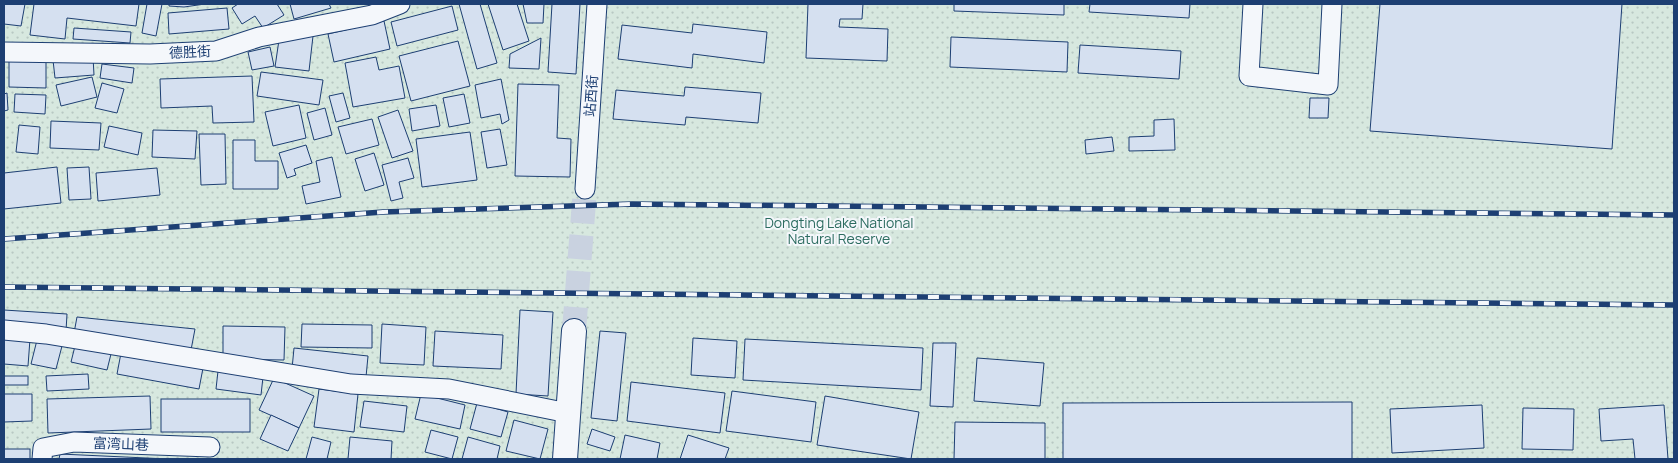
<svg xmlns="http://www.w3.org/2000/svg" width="1678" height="463" viewBox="0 0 1678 463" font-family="Manrope,'Noto Sans SC',sans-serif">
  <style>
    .park { fill: url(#park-dots); stroke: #687fa3 }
    .building { fill: #d5e0f0; stroke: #1d3f73 }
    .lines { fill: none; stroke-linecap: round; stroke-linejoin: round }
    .major-tunnel { stroke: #c9d2e0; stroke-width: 24; stroke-dasharray: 24 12; stroke-linecap: butt }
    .minor-casing { stroke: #1d3f73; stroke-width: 21 }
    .major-casing { stroke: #1d3f73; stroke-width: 26 }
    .minor { stroke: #f4f7fb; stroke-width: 19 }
    .major { stroke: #f4f7fb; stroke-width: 24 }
    .rail-casing { stroke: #1d3f73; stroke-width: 5.5 }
    .rail { stroke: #f4f7fb; stroke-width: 4; stroke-dasharray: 11; stroke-linecap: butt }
    .labels { text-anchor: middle; stroke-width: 4; stroke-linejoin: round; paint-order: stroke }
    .street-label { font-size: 14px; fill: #1d3f73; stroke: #f4f7fb }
    .park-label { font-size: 14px; fill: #2c6c60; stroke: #f4f7fb }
  </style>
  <defs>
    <pattern id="park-dots" width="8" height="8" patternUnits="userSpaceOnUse" patternTransform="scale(1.25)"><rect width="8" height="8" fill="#d7e8df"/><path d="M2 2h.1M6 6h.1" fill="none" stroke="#b8c8c3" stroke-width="1.8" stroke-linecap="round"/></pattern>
  </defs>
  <rect width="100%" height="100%" fill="#f4f7fb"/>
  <rect class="park" x="4" y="4" width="1670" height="455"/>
  <g class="building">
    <path d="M4,4H25L21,26L4,24Z"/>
    <path d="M34,4H139L136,26L67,18L65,39L30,35Z"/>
    <path d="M147,4H162L156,36L142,33Z"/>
    <path d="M169,4H205L184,7L169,6Z"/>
    <path d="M238,4H277L284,15L263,28L255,16L242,24L232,8Z"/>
    <path d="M290,4H329L331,8L294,19Z"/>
    <path d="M459,4H480L497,63L477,69Z"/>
    <path d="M488,4H517L529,41L503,50Z"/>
    <path d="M523,4H544L543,23H527Z"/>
    <path d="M552,4H580L576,74L548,72Z"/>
    <path d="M808,4H863L862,19H840L839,27L888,29L887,61L806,58Z"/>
    <path d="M954,4H1064V15L954,11Z"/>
    <path d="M1090,4H1190L1189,18L1089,12Z"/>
    <path d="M1380,4H1622L1612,149L1370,131Z"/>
    <path d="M452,6L458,30L397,46L391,22Z"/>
    <path d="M227,8L229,29L169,34L168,13Z"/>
    <path d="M384,21L390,49L334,62L328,34Z"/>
    <path d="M693,24L767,32L764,63L693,54L692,68L618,59L622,25L692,33Z"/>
    <path d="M74,28L131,32L130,43L73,39Z"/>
    <path d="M313,36L309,71L275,67L279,40Z"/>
    <path d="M951,37L1068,42L1067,72L950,67Z"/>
    <path d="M541,38L539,69L509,68L510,54Z"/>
    <path d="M458,41L470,86L411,101L399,56Z"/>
    <path d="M1080,45L1181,51L1179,79L1078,73Z"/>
    <path d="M270,47L274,66L252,70L248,52Z"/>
    <path d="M93,57L94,75L55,78L53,60Z"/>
    <path d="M376,57L379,70L399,66L405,98L353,107L345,63Z"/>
    <path d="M9,58L46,59V88L9,87Z"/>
    <path d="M102,64L134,68L132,83L100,78Z"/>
    <path d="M261,72L323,80L319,105L257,96Z"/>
    <path d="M252,76L254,122L213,123L212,106L161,108L160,79Z"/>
    <path d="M92,77L97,97L61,106L56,85Z"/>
    <path d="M501,79L509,120L502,124L500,114L481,118L475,85Z"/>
    <path d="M102,83L124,89L117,113L95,108Z"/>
    <path d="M518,84L559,85L557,138L571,139L570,177L515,176Z"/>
    <path d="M685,87L761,93L758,123L686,117L685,125L613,119L616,90L684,96Z"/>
    <path d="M7,93L8,110L4,111V94Z"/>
    <path d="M343,93L350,118L336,122L329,96Z"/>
    <path d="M15,94L46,95L45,114L14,112Z"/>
    <path d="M464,94L470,123L449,127L443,98Z"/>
    <path d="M1310,98H1329L1328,118H1309Z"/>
    <path d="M299,105L306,138L273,146L265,112Z"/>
    <path d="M436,105L440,126L412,131L409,109Z"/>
    <path d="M325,108L332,135L314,140L307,113Z"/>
    <path d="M398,110L413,151L392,158L378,117Z"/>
    <path d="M372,119L379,145L346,154L338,127Z"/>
    <path d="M1174,119L1175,150L1129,151V137L1154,136V120Z"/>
    <path d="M51,121L101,123L99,150L50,148Z"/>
    <path d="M19,125L40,127L38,154L16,152Z"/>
    <path d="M109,126L142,133L138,155L104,147Z"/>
    <path d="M500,129L507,165L487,168L481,132Z"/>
    <path d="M153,130L197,131L195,159L152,157Z"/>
    <path d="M470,132L477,180L422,187L416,139Z"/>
    <path d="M199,134H225L226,184L201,185Z"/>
    <path d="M1112,137L1114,151L1086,154L1085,140Z"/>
    <path d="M233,140H255V161H278V189H233Z"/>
    <path d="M306,145L312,163L294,169L296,175L287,178L279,153Z"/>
    <path d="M374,153L384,185L365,191L355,159Z"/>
    <path d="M332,157L341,197L306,204L302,186L320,182L316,161Z"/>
    <path d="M408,158L414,178L399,182L403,198L391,201L382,165Z"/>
    <path d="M57,167L61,203L4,209V173Z"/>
    <path d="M89,167L91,199L69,200L67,168Z"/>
    <path d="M157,168L160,195L98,201L96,173Z"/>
    <path d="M4,310L67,314L66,331L4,322Z"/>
    <path d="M520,310L553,312L548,396L516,394Z"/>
    <path d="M77,317L195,329L191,350L74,333Z"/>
    <path d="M302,324L372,325V348L301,347Z"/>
    <path d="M382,324L426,327L424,365L380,363Z"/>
    <path d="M223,326L285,327L284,360L223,359Z"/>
    <path d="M435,331L503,335L501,369L433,366Z"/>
    <path d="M600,331L626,333L617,421L591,418Z"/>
    <path d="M4,336L30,339L28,366L4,364Z"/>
    <path d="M693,338L737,341L735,378L691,375Z"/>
    <path d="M745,339L923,348L921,390L743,380Z"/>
    <path d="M37,340L62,346L56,369L31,364Z"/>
    <path d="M933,343H956L953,407L930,406Z"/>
    <path d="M75,346L111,354L107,370L71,362Z"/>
    <path d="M294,348L368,356L366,377L292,369Z"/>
    <path d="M121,353L203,368L199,389L117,374Z"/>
    <path d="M977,358L1044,363L1040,406L974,401Z"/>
    <path d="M218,371L263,377L261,395L216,389Z"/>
    <path d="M88,374L89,389L47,391L46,376Z"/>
    <rect x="4" y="376" width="24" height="9"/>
    <path d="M274,378L314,396L299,428L259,410Z"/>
    <path d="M631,382L725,393L720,433L627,421Z"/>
    <path d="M319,389L358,394L354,432L314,427Z"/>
    <path d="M732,391L816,402L811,442L726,431Z"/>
    <path d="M4,394H32V421L4,422Z"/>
    <path d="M421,394L465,405L460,429L415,419Z"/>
    <path d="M150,396L151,429L48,433L47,399Z"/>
    <path d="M825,396L919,412L911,459L817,445Z"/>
    <rect x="161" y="399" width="89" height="33"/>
    <path d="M364,401L407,406L404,432L360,427Z"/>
    <path d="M1352,402V459H1063V403Z"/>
    <path d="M477,403L508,412L501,437L470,429Z"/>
    <path d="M1482,405L1484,448L1392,453L1390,409Z"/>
    <path d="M1664,405L1668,459H1635L1633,439L1601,441L1599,409Z"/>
    <path d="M1523,408L1574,409L1573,450L1522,449Z"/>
    <path d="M271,415L299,428L288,451L260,439Z"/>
    <path d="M514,420L548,429L540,459L506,451Z"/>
    <path d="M955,422L1045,423V459H954Z"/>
    <path d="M592,429L615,437L610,451L587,444Z"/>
    <path d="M431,430L458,437L452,459L425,452Z"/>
    <path d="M625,435L660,443L657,459H620Z"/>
    <path d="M688,435L729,448L725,459H680Z"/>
    <path d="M312,437L331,442L327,459H306Z"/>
    <path d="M350,437L392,441L391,459H348Z"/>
    <path d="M468,437L500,446L497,459H462Z"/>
    <rect x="4" y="449" width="26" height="10"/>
    <path d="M60,454L168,459H59Z"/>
  </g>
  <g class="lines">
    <path class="major-tunnel" d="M574,331L585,189"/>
    <g class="minor-casing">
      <g id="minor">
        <path d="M1253,4L1249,76L1328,85L1332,4"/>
        <path d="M4,52L150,54L216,51L259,37L372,15L400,4"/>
        <path d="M585,189L597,4"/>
        <path d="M4,330L46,334L351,384L449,389L568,413"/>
        <path d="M42,459L43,448L74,442L210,447"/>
      </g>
    </g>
    <g class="major-casing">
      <path id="major" d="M565,459L574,331"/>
    </g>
    <use href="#minor" class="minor"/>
    <use href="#major" class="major"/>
    <g class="rail-casing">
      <g id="rail">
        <path d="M4,239L383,212L632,204L1674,215"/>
        <path d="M4,287L1674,305"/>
      </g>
    </g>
    <use href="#rail" class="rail"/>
  </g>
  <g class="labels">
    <g class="street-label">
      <text transform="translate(190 52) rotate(-3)" y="5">德胜街</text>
      <text transform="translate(591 96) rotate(-86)" y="5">站西街</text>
      <text transform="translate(121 444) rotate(2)" y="5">富湾山巷</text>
    </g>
    <g class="park-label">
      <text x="839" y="228">Dongting Lake National<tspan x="839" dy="16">Natural Reserve</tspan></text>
    </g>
  </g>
  <rect width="1678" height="463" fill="none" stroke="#1d3f73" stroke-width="10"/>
</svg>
